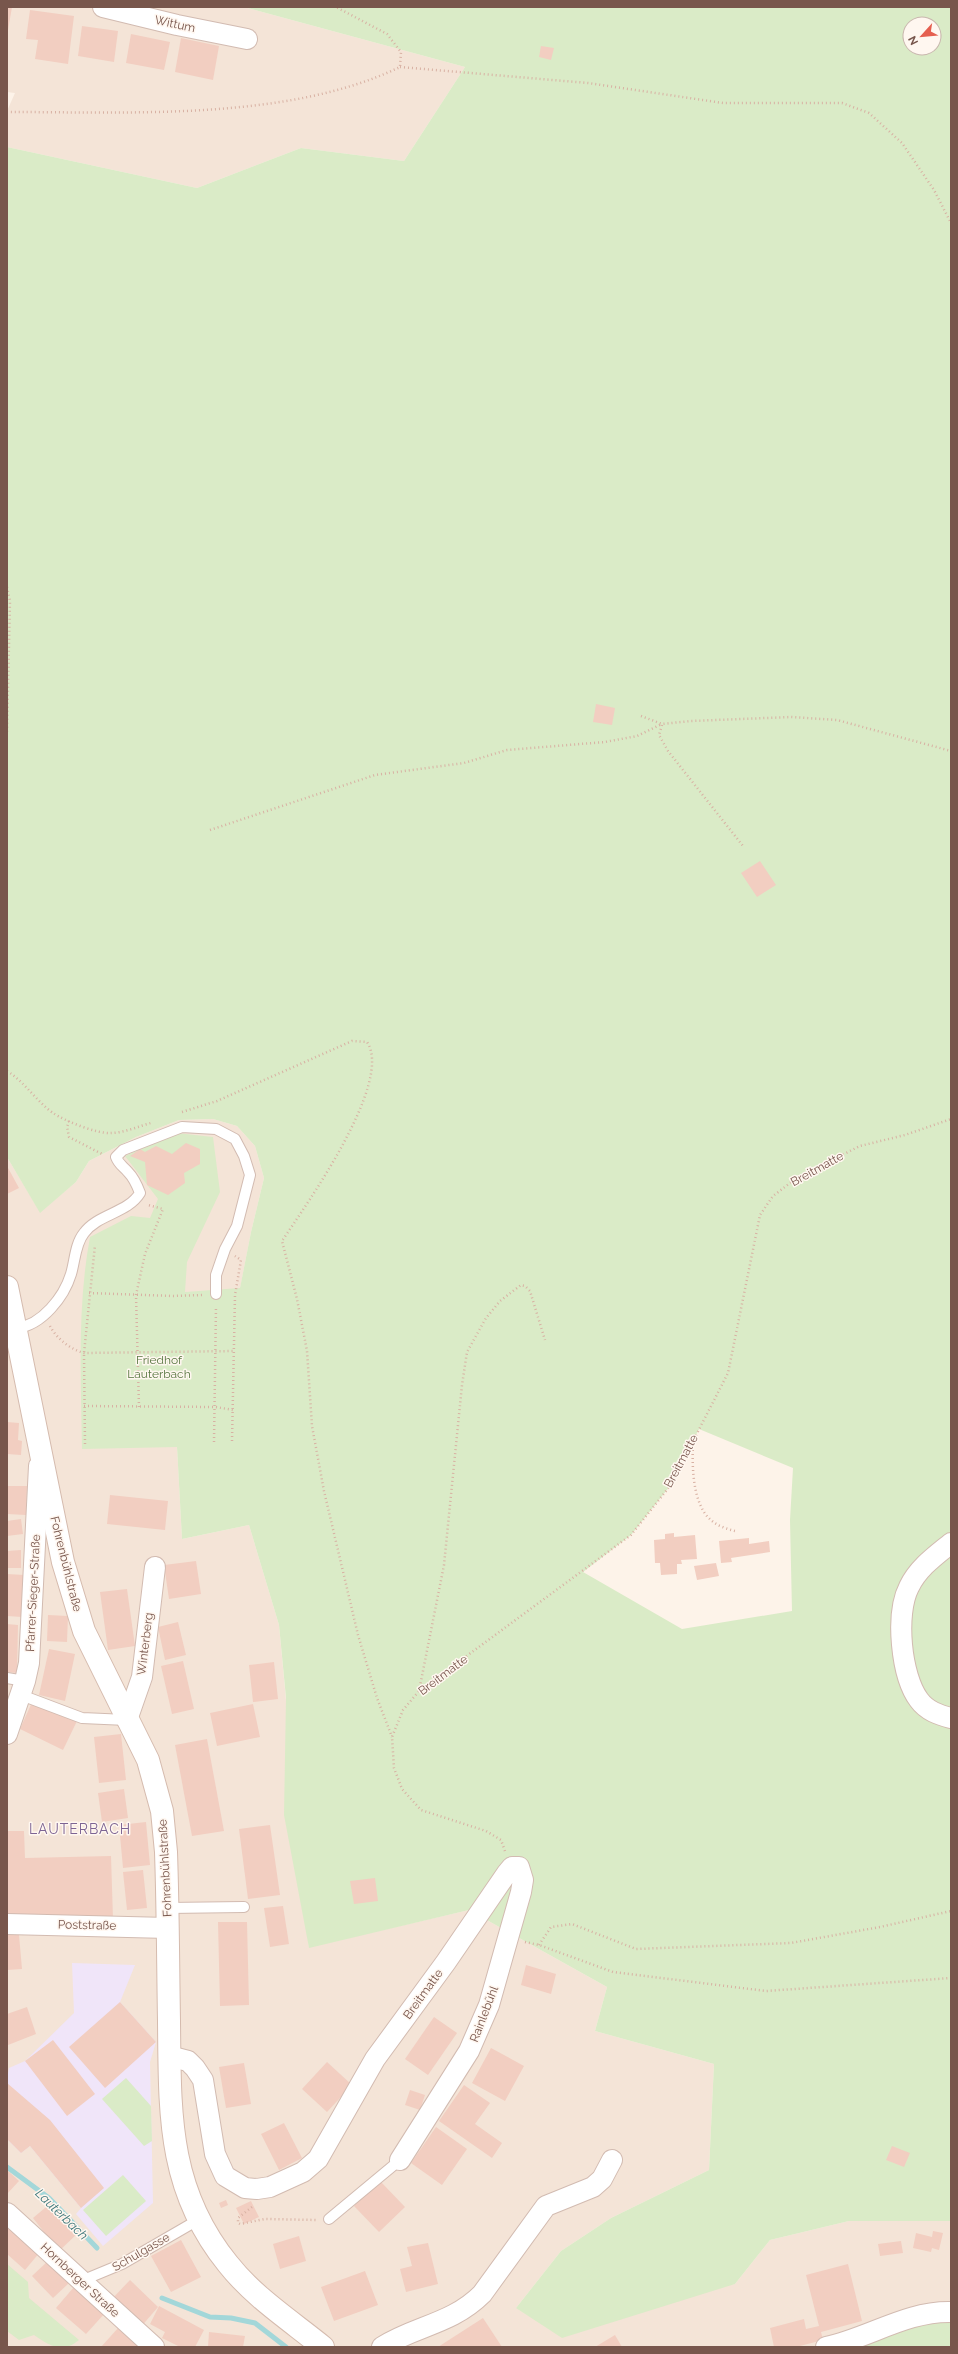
<svg xmlns="http://www.w3.org/2000/svg" width="958" height="2354" viewBox="0 0 958 2354" font-family="Raleway,sans-serif">
  <style>
    .residential { fill: #f4e4d7 }
    .education { fill: #f0e5f9 }
    .green { fill: #daebc7; fill-rule: evenodd }
    .lines { fill: none; stroke-linecap: round; stroke-linejoin: round }
    .stream { stroke: #a3d7d9; stroke-width: 5 }
    .building { fill: #f2cec1 }
    .service-casing { stroke: #d2bbb1; stroke-width: 12 }
    .minor-casing { stroke: #d2bbb1; stroke-width: 22 }
    .secondary-casing { stroke: #d5bbae; stroke-width: 24 }
    .path { stroke: #d8b1a3; stroke-width: 2.5; stroke-dasharray: 1 3; stroke-linecap: butt }
    .service { stroke: #fff; stroke-width: 10 }
    .minor { stroke: #fff; stroke-width: 20 }
    .secondary { stroke: #fff; stroke-width: 22 }
    .labels { text-anchor: middle; stroke-width: 3; stroke-linejoin: round; paint-order: stroke }
    .street-label { font-size: 12px; fill: #78564c; stroke: #fff7f0 }
    .park-label { font-size: 12px; fill: #587741; stroke: #fff7f0 }
    .water-label { font-size: 13px; font-style: italic; fill: #40797c; stroke: #fff7f0 }
    .quarter-label { font-size: 14px; letter-spacing: 1px; fill: #7d6493; stroke: #fff7f0 }
  </style>
  <rect width="100%" height="100%" fill="#fdf3e9"/>
  <g class="residential">
    <path d="M7,7H244L465,67L404,161L301,148L197,188L7,147V111L15,93L7,92Z"/>
    <path d="M213,1119L237,1126L255,1146L264,1178L251,1232L240,1289L177,1447L182,1539L249,1525L279,1625L309,1947L469,1910L607,1987L595,2031L714,2064L709,2170L611,2218L561,2251L516,2308L735,2284L770,2240L849,2221H951V2312L826,2347H7V1157L40,1212L76,1182L89,1161L136,1137L179,1120Z"/>
  </g>
  <path class="education" d="M72,1963L135,1965L120,2002L156,2042L150,2062L153,2203L103,2246L76,2214L81,2208L30,2146L21,2153L7,2139V2079L9,2068L25,2061L74,2013Z"/>
  <g class="green">
    <path d="M244,7H951V2221H849L770,2240L735,2284L562,2338L516,2308L561,2251L611,2218L709,2170L714,2064L595,2031L607,1987L469,1910L309,1948L284,1815L286,1698L279,1625L249,1525L182,1539L177,1447L82,1449C81,1379 77,1306 90,1237L131,1216L150,1218L158,1199L125,1156L177,1133L213,1137L220,1192L187,1262L185,1292L240,1288L251,1232L264,1178L255,1146L237,1126L213,1119L179,1120L136,1137L89,1161L76,1182L40,1213L7,1157V147L197,188L301,148L404,161L465,67ZM910,24H934V48H910ZM699,1429L793,1468L790,1520L792,1611L682,1629L583,1572L631,1535L670,1486Z"/>
    <path d="M126,2078L151,2106L152,2141L144,2146L102,2099Z"/>
    <path d="M123,2175L146,2201L106,2236L83,2210Z"/>
    <path d="M7,2264L28,2282L29,2298L79,2340C62,2354 50,2346 34,2335L19,2340L7,2331Z"/>
    <path d="M951,2312V2347H826Z"/>
  </g>
  <g class="lines">
    <g class="stream">
      <path d="M7,2167L49,2198L97,2248"/>
      <path d="M162,2298L210,2317L231,2318L255,2323L286,2347"/>
    </g>
  </g>
  <g class="building">
    <path d="M7,7H12L8,30H7Z"/>
    <path d="M30,10L74,16L68,64L35,59L38,40L26,39Z"/>
    <path d="M82,26L118,31L114,62L78,56Z"/>
    <path d="M131,34L170,42L164,70L126,63Z"/>
    <path d="M181,38L219,46L213,80L175,72Z"/>
    <path d="M541,46L554,48L551,60L539,57Z"/>
    <path d="M596,704L615,708L612,725L593,722Z"/>
    <path d="M760,861L776,885L757,897L741,873Z"/>
    <path d="M186,1143L200,1149V1164L184,1173L185,1183L168,1195L147,1185L145,1162L130,1156L140,1149L145,1152L156,1146L172,1154Z"/>
    <path d="M7,1166L19,1188L7,1194Z"/>
    <path d="M7,1422L19,1423L18,1440L22,1441L21,1455L7,1454Z"/>
    <path d="M7,1486H27L26,1515L7,1514Z"/>
    <path d="M110,1495L168,1501L165,1530L107,1524Z"/>
    <path d="M21,1519L23,1534L7,1536V1521Z"/>
    <path d="M674,1533V1537L695,1535L697,1559L681,1560L682,1564H677V1574L661,1575L660,1563H655L654,1540L665,1539V1534Z"/>
    <path d="M749,1538V1544L769,1541L770,1552L731,1558L732,1562L721,1563L719,1541Z"/>
    <path d="M21,1550V1568H7V1551Z"/>
    <path d="M196,1561L201,1594L169,1599L164,1565Z"/>
    <path d="M716,1563L719,1576L697,1580L694,1566Z"/>
    <path d="M7,1574L24,1575L22,1617L7,1616Z"/>
    <path d="M127,1589L135,1646L108,1650L100,1592Z"/>
    <path d="M48,1615L68,1616L67,1642L47,1641Z"/>
    <path d="M178,1622L186,1655L165,1660L158,1627Z"/>
    <path d="M7,1624L18,1625L17,1673L7,1672Z"/>
    <path d="M49,1649L75,1654L65,1701L39,1695Z"/>
    <path d="M183,1661L194,1709L172,1714L161,1666Z"/>
    <path d="M274,1662L278,1699L253,1702L249,1665Z"/>
    <path d="M33,1700L77,1721L63,1750L20,1729Z"/>
    <path d="M253,1704L260,1737L217,1746L210,1713Z"/>
    <path d="M121,1734L126,1780L99,1783L94,1737Z"/>
    <path d="M207,1739L224,1831L192,1836L175,1745Z"/>
    <path d="M124,1789L128,1818L102,1822L98,1793Z"/>
    <path d="M146,1822L150,1865L123,1868L119,1825Z"/>
    <path d="M270,1825L280,1895L248,1899L239,1829Z"/>
    <path d="M7,1831H24L25,1858L111,1856L113,1919L7,1922Z"/>
    <path d="M143,1870L147,1908L127,1910L123,1872Z"/>
    <path d="M375,1878L378,1901L354,1904L350,1881Z"/>
    <path d="M283,1906L289,1944L270,1947L264,1908Z"/>
    <path d="M218,1922H247L249,2005L220,2006Z"/>
    <path d="M7,1935H19L22,1969L7,1970Z"/>
    <path d="M526,1965L556,1974L551,1994L521,1985Z"/>
    <path d="M120,2002L156,2042L105,2088L69,2047Z"/>
    <path d="M27,2007L36,2034L8,2045L7,2014Z"/>
    <path d="M434,2017L457,2033L428,2075L405,2059Z"/>
    <path d="M53,2040L95,2094L67,2116L25,2061Z"/>
    <path d="M491,2048L524,2066L505,2101L472,2083Z"/>
    <path d="M327,2062L352,2085L327,2112L302,2089Z"/>
    <path d="M244,2063L251,2104L226,2108L219,2067Z"/>
    <path d="M7,2083L50,2120L104,2188L81,2208L30,2146L21,2153L7,2139Z"/>
    <path d="M464,2085L490,2103L475,2124L502,2143L492,2158L439,2121Z"/>
    <path d="M410,2090L425,2095L420,2110L405,2105Z"/>
    <path d="M284,2123L302,2158L279,2170L261,2134Z"/>
    <path d="M436,2127L467,2149L442,2185L411,2163Z"/>
    <path d="M892,2146L910,2153L904,2167L886,2160Z"/>
    <path d="M7,2170L19,2181L7,2194Z"/>
    <path d="M380,2181L405,2207L379,2232L354,2206Z"/>
    <path d="M226,2200L228,2205L221,2208L219,2203Z"/>
    <path d="M251,2201L259,2217L244,2224L236,2208Z"/>
    <path d="M52,2202L78,2233L59,2251L33,2218Z"/>
    <path d="M7,2223L40,2252L25,2270L7,2254Z"/>
    <path d="M933,2231L943,2233L939,2250L932,2248L931,2252L913,2248L916,2233L932,2237Z"/>
    <path d="M299,2236L306,2261L280,2269L273,2244Z"/>
    <path d="M181,2240L201,2277L171,2292L151,2256Z"/>
    <path d="M901,2241L903,2253L880,2256L878,2244Z"/>
    <path d="M428,2243L438,2284L406,2292L400,2269L412,2266L407,2247Z"/>
    <path d="M48,2261L69,2283L53,2298L32,2276Z"/>
    <path d="M848,2264L862,2321L821,2332L823,2340L796,2347H774L770,2328L804,2319L806,2329L819,2326L806,2275Z"/>
    <path d="M365,2271L378,2305L334,2321L321,2287Z"/>
    <path d="M130,2280L158,2307L140,2328L111,2300Z"/>
    <path d="M74,2287L105,2313L86,2334L56,2308Z"/>
    <path d="M159,2306L204,2330L195,2347H180L162,2338L165,2332L150,2324Z"/>
    <path d="M483,2318L502,2347H438Z"/>
    <path d="M119,2327L141,2347H101Z"/>
    <path d="M209,2332L245,2336L243,2347H208Z"/>
    <path d="M615,2335L622,2347H595Z"/>
  </g>
  <g class="lines">
    <g class="service-casing">
      <g id="service">
        <path d="M17,1328C42,1325 64,1297 71,1274C75,1261 75,1244 84,1233C98,1214 128,1213 140,1193C137,1185 134,1178 128,1172C123,1166 119,1165 116,1157L123,1150L182,1127L216,1129L235,1139L244,1156L250,1175L237,1226L225,1249L216,1275V1294"/>
        <path d="M7,1678L25,1681"/>
        <path d="M21,1695L82,1718L127,1720"/>
        <path d="M168,1908L244,1907"/>
        <path d="M329,2219L400,2160"/>
        <path d="M81,2281L122,2264L198,2220"/>
      </g>
    </g>
    <g class="minor-casing">
      <g id="minor">
        <path d="M103,7L177,25L247,39"/>
        <path d="M951,1543C935,1556 918,1568 909,1587C895,1614 901,1676 919,1700C927,1711 939,1715 951,1718"/>
        <path d="M127,1720L142,1677L155,1567"/>
        <path d="M7,1734L25,1681L29,1663L39,1466"/>
        <path d="M7,1924L168,1928"/>
        <path d="M169,2056L188,2061L195,2068L203,2080L215,2154L225,2176L245,2188L257,2189L270,2187L303,2172L318,2159L375,2059L446,1962L507,1873L512,1867H519L523,1880L521,1892L489,2005L469,2051L400,2160"/>
        <path d="M7,2213L154,2347"/>
        <path d="M382,2347C415,2326 452,2324 482,2294L546,2206L593,2187L602,2179L612,2160"/>
        <path d="M826,2347C869,2338 906,2311 951,2312"/>
      </g>
    </g>
    <g class="secondary-casing">
      <path id="secondary" d="M7,1287L63,1562L84,1631L148,1760L162,1811L166,1852C168,1908 168,1965 169,2021C170,2112 167,2189 228,2264C254,2297 291,2321 323,2347"/>
    </g>
    <g class="path">
      <path d="M400,67L588,83L723,103H842L869,113L902,143L934,190L951,223"/>
      <path d="M7,112C130,112 288,121 400,67L401,52L387,34L336,7"/>
      <path d="M7,587L10,601L7,732"/>
      <path d="M641,716L662,724L691,721L791,717L837,720L951,751"/>
      <path d="M662,725L659,735L668,751L743,846"/>
      <path d="M210,830L375,775L464,763L507,750L605,742L637,736L662,724"/>
      <path d="M7,1071C25,1082 36,1101 53,1113C65,1121 97,1134 111,1133C124,1133 139,1126 151,1123"/>
      <path d="M182,1112L217,1101L352,1041L367,1042C394,1082 306,1205 282,1241L297,1299L307,1351L312,1426L324,1491L358,1635L377,1698L392,1737"/>
      <path d="M69,1121L67,1127L69,1137L104,1155"/>
      <path d="M89,1293L173,1296L203,1295"/>
      <path d="M50,1326C57,1339 70,1349 84,1353L235,1351"/>
      <path d="M84,1406L216,1407L233,1410"/>
      <path d="M139,1407L136,1295L145,1254L163,1209L148,1205"/>
      <path d="M232,1441L235,1295L241,1260L235,1256"/>
      <path d="M214,1442L216,1306"/>
      <path d="M693,1442C692,1466 692,1505 712,1521C718,1526 727,1529 735,1531"/>
      <path d="M85,1444L84,1353L95,1245"/>
      <path d="M419,1691L444,1565L462,1385L467,1352L486,1318L500,1301L521,1285L525,1286L530,1291L545,1340"/>
      <path d="M505,1851L501,1840L486,1831L421,1810L402,1789L394,1768L392,1737L403,1710L419,1691L631,1535L670,1486L728,1373L760,1215L773,1196L798,1177L860,1146L905,1135L951,1119"/>
      <path d="M525,1942L539,1945L613,1972L766,1991L951,1978"/>
      <path d="M539,1945L551,1927L572,1924L636,1949L791,1943L880,1927L951,1911"/>
      <path d="M252,2207L238,2218V2223L240,2224L265,2219L317,2220"/>
    </g>
    <use href="#service" class="service"/>
    <use href="#minor" class="minor"/>
    <use href="#secondary" class="secondary"/>
  </g>
  <g class="labels">
    <g class="street-label">
      <text transform="translate(175 24) rotate(12)" y="4">Wittum</text>
      <text transform="translate(817 1169) rotate(-29)" y="4">Breitmatte</text>
      <text transform="translate(681 1461) rotate(-62)" y="4">Breitmatte</text>
      <text transform="translate(66 1564) rotate(76)" y="4">Fohrenbühlstraße</text>
      <text transform="translate(33 1593) rotate(-87)" y="4">Pfarrer-Sieger-Straße</text>
      <text transform="translate(145 1644) rotate(-83)" y="4">Winterberg</text>
      <text transform="translate(443 1675) rotate(-37)" y="4">Breitmatte</text>
      <text transform="translate(165 1868) rotate(-93)" y="4">Fohrenbühlstraße</text>
      <text transform="translate(87 1925) rotate(1)" y="4">Poststraße</text>
      <text transform="translate(423 1994) rotate(-54)" y="4">Breitmatte</text>
      <text transform="translate(484 2014) rotate(-69)" y="4">Rainlebühl</text>
      <text transform="translate(141 2252) rotate(-30)" y="4">Schulgasse</text>
      <text transform="translate(80 2280) rotate(43)" y="4">Hornberger Straße</text>
    </g>
    <g class="park-label">
      <text x="159" y="1364">Friedhof<tspan x="159" dy="14">Lauterbach</tspan></text>
    </g>
    <g class="water-label">
      <text transform="translate(62 2214) rotate(44)" y="5">Lauterbach</text>
    </g>
    <g class="quarter-label">
      <text x="80" y="1834">LAUTERBACH</text>
    </g>
  </g>
  <rect width="958" height="2354" fill="none" stroke="#78564c" stroke-width="16"/>
  <g transform="translate(922 36) rotate(243)"><circle r="19" fill="#fff7f0" stroke="#c9b7ae"/>
  <path d="M0-3L7 15L0 10L-7 15Z" fill="#e55f4f"/>
  <text y="-6" font-size="11" font-weight="bold" text-anchor="middle" fill="#78564c">N</text>
  </g>
</svg>
